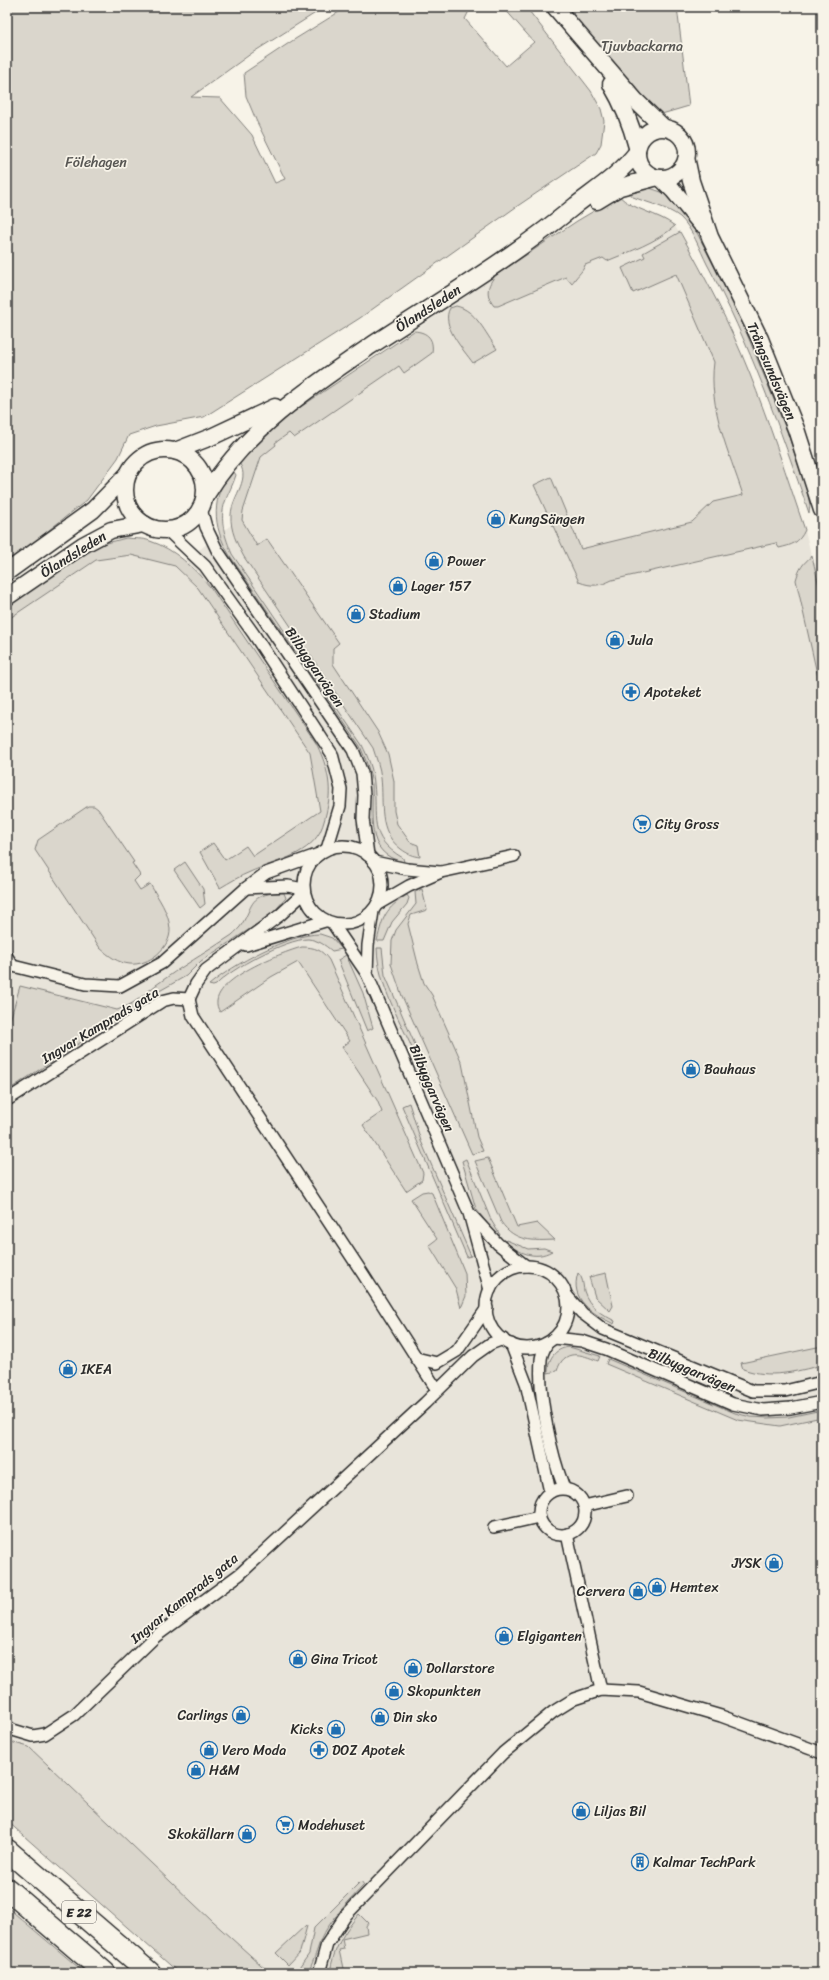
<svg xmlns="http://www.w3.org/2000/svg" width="829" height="1980" viewBox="0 0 829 1980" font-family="Sriracha,sans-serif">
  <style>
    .built { fill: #e8e4da }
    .green { fill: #dad6cc; stroke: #82807c }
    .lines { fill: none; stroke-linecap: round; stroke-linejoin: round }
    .street-casing { stroke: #2b2b2b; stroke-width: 14 }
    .secondary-casing { stroke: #2b2b2b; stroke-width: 19 }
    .highway-casing { stroke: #2b2b2b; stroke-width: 24 }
    .street { stroke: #f7f3e8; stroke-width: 11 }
    .secondary { stroke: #f7f3e8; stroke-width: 16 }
    .highway { stroke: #f7f3e8; stroke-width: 21 }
    .labels { text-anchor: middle; stroke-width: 3.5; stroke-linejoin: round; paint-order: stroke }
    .shield { fill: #f7f3e8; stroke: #686764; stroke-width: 1 }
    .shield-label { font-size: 13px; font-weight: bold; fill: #2b2b2b }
    .park-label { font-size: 14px; fill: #575653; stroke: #f7f3e8 }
    .street-label { font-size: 14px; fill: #2b2b2b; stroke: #f7f3e8 }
    .poi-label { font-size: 14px; fill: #2b2b2b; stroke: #f7f3e8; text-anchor: start }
  </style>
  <rect width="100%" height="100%" fill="#f7f3e8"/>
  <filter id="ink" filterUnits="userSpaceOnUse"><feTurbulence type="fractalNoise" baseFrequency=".025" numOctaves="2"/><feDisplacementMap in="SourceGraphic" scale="8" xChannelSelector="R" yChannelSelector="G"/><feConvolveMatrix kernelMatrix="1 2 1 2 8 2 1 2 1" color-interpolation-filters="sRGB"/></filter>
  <g filter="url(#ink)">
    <path class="built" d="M619,196L625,202L664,218L675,226L698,265L748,370L768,422L805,530L822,599V1973H179L7,1821V606L103,544L126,538L149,540L167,548L185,561L231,525L233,505L244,474L243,467L237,460L299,408L577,221Z"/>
    <g class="green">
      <path d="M7,7H325L252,53L191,97L220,98L252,135L275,183L285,179L256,120L246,96L244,73L292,41L347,7H468V13L465,19L506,66L534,42L503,7H526L591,91L601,109L604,121L601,144L596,153L516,207L360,318L204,417L156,426L129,435L118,458L87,500L25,549L7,561Z"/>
      <path d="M555,7H677L689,106L655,116Z"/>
      <path d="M647,187L667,194L691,221L740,317L788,434L807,491L810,505L809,513C780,428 750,344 707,264C700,250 692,228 680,217C667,207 648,203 633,197L629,192Z"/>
      <path d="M619,196C633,210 658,213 675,226C655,243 631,251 607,261L603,258L585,265C583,272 575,277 572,284L566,277L498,306H494C485,295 487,285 496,275L577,221Z"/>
      <path d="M680,232C705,277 730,324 749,372C770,424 787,477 805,530C799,543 792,545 779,548L776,543L612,580C600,586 592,587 579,582L534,485L551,477L581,549L692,522L713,502L743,495C729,452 708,408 714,362L676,274L633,293L622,268L645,257L643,253Z"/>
      <path d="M456,306C476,310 485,333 497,349L473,363C463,349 440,325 450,308Z"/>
      <path d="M414,331C428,332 434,339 432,353L404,373L399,366L294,438L289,433L275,443L276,445L261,457L243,511L242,520L257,546L267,539L339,643L333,648V664L378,732L388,754L394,781V811L397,824L410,842L418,845L420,857C412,856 408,854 401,849C377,831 384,804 381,778C380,767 376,758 373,748L244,557C237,544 230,530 231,515C232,494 253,479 237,460L255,441L299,408Z"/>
      <path d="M231,467L236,475C233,485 228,493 225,502C219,520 225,537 232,554L362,745C368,757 373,769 374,783C378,818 367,837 403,858L404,862C363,854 374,815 372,784C370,770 365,758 360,746L230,556C211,524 212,499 231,467Z"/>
      <path d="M126,538C134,539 143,538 150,541C175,549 194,568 211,588L316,743C326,763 332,783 328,805C326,814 324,824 320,832C306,857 274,861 250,872C240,876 230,882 220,888L200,852L213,843L225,860L246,846L253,856L320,811L310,753L198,588L175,566L131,555L96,560L7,620V606L82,555L103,544Z"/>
      <path d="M812,556L822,599V696L796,580C799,569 803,563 812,556Z"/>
      <path d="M88,806H94L98,809L134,862L132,863L140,875L134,881L140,890L150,884C158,898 169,912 170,929C171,948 148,966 130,964C118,963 109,956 100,948L35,850L38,840Z"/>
      <path d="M185,862L203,889L205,904L200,908L174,870Z"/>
      <path d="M422,889L427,910L411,915L408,924L418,964L424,983L432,995L462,1063L477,1137L483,1151L472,1154L402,996L391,964L392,941L396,930L416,904L415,892Z"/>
      <path d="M273,893H284L286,898L271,915L201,961L186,976L154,994L7,1091V1031L20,986L117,1010C135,1004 142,996 156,985C180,967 207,952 232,935C235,932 240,928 242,924C253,906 249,897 273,893Z"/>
      <path d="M407,895L409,898L407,904L392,922L384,941H377C383,916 385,909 407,895Z"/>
      <path d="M320,934L332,938L342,949L332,951C325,945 318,940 308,939C286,939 230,969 216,985L213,986L209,985C234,964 288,934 320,934Z"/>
      <path d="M302,947C315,947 322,950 329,960L423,1173L422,1180L406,1191L363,1125L382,1112L377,1100L342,1047L350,1041L298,962L271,977L220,1012C200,983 283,952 302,947Z"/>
      <path d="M377,948H382L385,975L432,1084L425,1087C422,1077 419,1065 415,1055C401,1021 378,986 377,948Z"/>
      <path d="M346,955L363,993L373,1028L367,1031L338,960Z"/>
      <path d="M409,1103L421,1141L471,1256L467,1257L402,1106Z"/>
      <path d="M488,1158L517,1227L537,1223L555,1240C533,1241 515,1242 501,1222L475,1161Z"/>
      <path d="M466,1159L491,1220L500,1235L498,1237L476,1209L462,1161Z"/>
      <path d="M428,1191L432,1193L465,1273L466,1296L461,1308L456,1289L429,1245L437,1239L411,1199L422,1192Z"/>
      <path d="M506,1240L528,1249L544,1248L552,1251C534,1261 519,1252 504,1242Z"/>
      <path d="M578,1273C583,1278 583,1284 584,1291C589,1307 601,1314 615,1321L614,1324C593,1314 569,1300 578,1273Z"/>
      <path d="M606,1273L613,1306L610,1311L595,1297L589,1277Z"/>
      <path d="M822,1346V1365C794,1372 770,1379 743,1369L741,1363Z"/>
      <path d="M569,1347L600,1356L598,1361C581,1354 564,1348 557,1371L548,1373C548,1359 554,1349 569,1347Z"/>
      <path d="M608,1359L735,1413L751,1417L768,1418L789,1417L822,1410V1417L780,1426L738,1420L606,1364Z"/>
      <path d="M7,1741L29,1747L212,1921L270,1973H179L7,1821Z"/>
      <path d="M361,1881L364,1885C350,1900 334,1916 323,1935C319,1942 312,1968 308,1971C305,1974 300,1973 297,1971L309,1954L314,1928Z"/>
      <path d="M7,1907L85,1973H7Z"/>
      <path d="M359,1914L368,1923L366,1926L367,1933L342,1939L344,1949L339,1950L344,1973H330C333,1949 344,1932 359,1914Z"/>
      <path d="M306,1925L307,1926L300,1952L288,1965L276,1953Z"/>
    </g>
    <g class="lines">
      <g class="street-casing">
        <g id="street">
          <path d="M201,509L206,527L217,550L353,750L362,773L364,795L363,819L368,855"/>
          <path d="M167,530L205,566L253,633L332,754L341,789L340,806L327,849"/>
          <circle cx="343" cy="885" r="39"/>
          <path d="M374,862L407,869L440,872"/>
          <path d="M246,888L288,886L303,889"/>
          <path d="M378,904L409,886L441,872L514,856"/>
          <path d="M333,924L367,974L435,1133L469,1213L490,1290"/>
          <path d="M246,945L325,921"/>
          <path d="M7,957L13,966L85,984L120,986L162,963L246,888L266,873L319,854"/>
          <path d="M367,974L368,945L373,911"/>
          <path d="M189,999L193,1016L363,1274L437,1390"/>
          <path d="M189,999L196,984L206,970L280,915L304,893"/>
          <path d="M7,1100L162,1001L174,998L189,999"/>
          <path d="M471,1215L498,1244L526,1266"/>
          <circle cx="527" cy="1307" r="41"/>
          <path d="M567,1296L582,1313L603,1329L753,1391H785L822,1382"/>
          <path d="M554,1338L582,1341L606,1349L733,1404L763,1410L791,1408L822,1402"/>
          <path d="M547,1343C545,1348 541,1354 541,1360C538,1396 551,1454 564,1488"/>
          <path d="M511,1344L526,1383L550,1492"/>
          <path d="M416,1358L437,1363L457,1351L487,1308"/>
          <circle cx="562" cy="1512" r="23"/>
          <path d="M584,1506L627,1496"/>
          <path d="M494,1527L539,1517"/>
          <path d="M567,1534L601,1690"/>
          <path d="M7,1726L13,1730L33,1736L45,1734L74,1715L156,1636L240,1574L425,1403L473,1356L490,1344L503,1339"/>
          <path d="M319,1973L327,1944L346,1915L503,1753L553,1712L574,1699L601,1690L639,1692L721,1716L822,1753"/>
        </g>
      </g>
      <g class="secondary-casing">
        <g id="secondary">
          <path d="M555,7L635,100L663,127"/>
          <path d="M611,84C623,104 631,124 637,147"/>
          <circle cx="662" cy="153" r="25"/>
          <path d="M687,162L691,181L710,237L760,339L796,429L822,510"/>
          <path d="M661,178L673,190L701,224"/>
          <path d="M597,201L620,187L654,178"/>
          <circle cx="165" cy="490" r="40"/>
          <path d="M175,451L211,437L275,407"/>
          <path d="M206,495C246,430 307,389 369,347C439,301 512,258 576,205C598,188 620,174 637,152"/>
          <path d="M7,572L93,510L128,474"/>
          <path d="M7,597L83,545L111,530L144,524"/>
        </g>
      </g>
      <g class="highway-casing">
        <g id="highway">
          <path d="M7,1850L150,1973"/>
          <path d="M7,1889L105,1973"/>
        </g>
      </g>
      <use href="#street" class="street"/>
      <use href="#secondary" class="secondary"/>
      <use href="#highway" class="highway"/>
    </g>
  </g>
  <defs>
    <g id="shop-ring" transform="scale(0.9)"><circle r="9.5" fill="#f7f3e8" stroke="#1f6fb2" stroke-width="1.5"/><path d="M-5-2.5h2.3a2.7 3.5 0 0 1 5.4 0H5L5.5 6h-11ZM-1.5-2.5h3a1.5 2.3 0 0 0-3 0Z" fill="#1f6fb2"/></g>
    <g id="pharmacy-ring" transform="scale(0.9)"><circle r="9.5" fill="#f7f3e8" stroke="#1f6fb2" stroke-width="1.5"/><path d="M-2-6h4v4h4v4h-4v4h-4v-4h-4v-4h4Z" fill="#1f6fb2"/></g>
    <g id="supermarket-ring" transform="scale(0.9)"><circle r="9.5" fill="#f7f3e8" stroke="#1f6fb2" stroke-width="1.5"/><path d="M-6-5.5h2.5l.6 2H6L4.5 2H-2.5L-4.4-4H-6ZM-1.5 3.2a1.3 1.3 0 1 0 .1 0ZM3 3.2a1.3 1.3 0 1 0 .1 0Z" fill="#1f6fb2"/></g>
    <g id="building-ring" transform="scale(0.9)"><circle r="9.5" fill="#f7f3e8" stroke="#1f6fb2" stroke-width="1.5"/><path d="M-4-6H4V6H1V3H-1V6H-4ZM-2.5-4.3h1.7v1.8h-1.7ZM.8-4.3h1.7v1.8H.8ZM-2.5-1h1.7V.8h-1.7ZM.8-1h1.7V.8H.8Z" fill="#1f6fb2"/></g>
  </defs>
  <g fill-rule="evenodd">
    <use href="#shop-ring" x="496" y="519"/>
    <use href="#shop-ring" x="434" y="561"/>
    <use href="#shop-ring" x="398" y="586"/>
    <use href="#shop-ring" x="356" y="614"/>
    <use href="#shop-ring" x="615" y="640"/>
    <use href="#pharmacy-ring" x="631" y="692"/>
    <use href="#supermarket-ring" x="642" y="824"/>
    <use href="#shop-ring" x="691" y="1069"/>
    <use href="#shop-ring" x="68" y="1369"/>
    <use href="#shop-ring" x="774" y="1563"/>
    <use href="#shop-ring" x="657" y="1587"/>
    <use href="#shop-ring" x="638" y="1591"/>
    <use href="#shop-ring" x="504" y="1636"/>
    <use href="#shop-ring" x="298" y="1659"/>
    <use href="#shop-ring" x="413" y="1668"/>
    <use href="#shop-ring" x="394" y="1691"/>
    <use href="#shop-ring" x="241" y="1715"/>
    <use href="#shop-ring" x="380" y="1717"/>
    <use href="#shop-ring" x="336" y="1729"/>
    <use href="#shop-ring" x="209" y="1750"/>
    <use href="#pharmacy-ring" x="319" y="1750"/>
    <use href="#shop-ring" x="196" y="1770"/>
    <use href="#shop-ring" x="581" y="1811"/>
    <use href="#supermarket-ring" x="285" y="1825"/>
    <use href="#shop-ring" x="247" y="1834"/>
    <use href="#building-ring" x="640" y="1862"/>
  </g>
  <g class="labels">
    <rect class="shield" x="62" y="1901" width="34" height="22" rx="3"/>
    <g class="shield-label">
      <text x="79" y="1917">E 22</text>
    </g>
    <g class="park-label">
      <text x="642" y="51">Tjuvbackarna</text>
      <text x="96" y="167">Fölehagen</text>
    </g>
    <g class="street-label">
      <text transform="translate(428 308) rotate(-33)" y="5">Ölandsleden</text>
      <text transform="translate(772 371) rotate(67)" y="5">Trångsundsvägen</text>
      <text transform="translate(73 554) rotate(-32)" y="5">Ölandsleden</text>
      <text transform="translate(315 667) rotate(56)" y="5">Bilbyggarvägen</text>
      <text transform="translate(100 1025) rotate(-31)" y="5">Ingvar Kamprads gata</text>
      <text transform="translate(432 1088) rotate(67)" y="5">Bilbyggarvägen</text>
      <text transform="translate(692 1370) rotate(23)" y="5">Bilbyggarvägen</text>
      <text transform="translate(184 1598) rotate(-39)" y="5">Ingvar Kamprads gata</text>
    </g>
    <g class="poi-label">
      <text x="509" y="524">KungSängen</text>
      <text x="447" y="566">Power</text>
      <text x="411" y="591">Lager 157</text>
      <text x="369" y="619">Stadium</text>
      <text x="628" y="645">Jula</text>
      <text x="644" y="697">Apoteket</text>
      <text x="655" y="829">City Gross</text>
      <text x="704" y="1074">Bauhaus</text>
      <text x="81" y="1374">IKEA</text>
      <text x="761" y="1568" text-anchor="end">JYSK</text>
      <text x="670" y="1592">Hemtex</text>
      <text x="625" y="1596" text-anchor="end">Cervera</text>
      <text x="517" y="1641">Elgiganten</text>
      <text x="311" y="1664">Gina Tricot</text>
      <text x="426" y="1673">Dollarstore</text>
      <text x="407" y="1696">Skopunkten</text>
      <text x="228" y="1720" text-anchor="end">Carlings</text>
      <text x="393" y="1722">Din sko</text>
      <text x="323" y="1734" text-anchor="end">Kicks</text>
      <text x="222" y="1755">Vero Moda</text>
      <text x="332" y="1755">DOZ Apotek</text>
      <text x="209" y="1775">H&amp;M</text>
      <text x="594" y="1816">Liljas Bil</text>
      <text x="298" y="1830">Modehuset</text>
      <text x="234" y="1839" text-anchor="end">Skokällarn</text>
      <text x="653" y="1867">Kalmar TechPark</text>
    </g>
  </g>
  <rect width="829" height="1980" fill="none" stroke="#f7f3e8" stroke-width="24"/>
  <rect x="12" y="12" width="805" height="1956" fill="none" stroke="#2b2b2b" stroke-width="1.5" filter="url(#ink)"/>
</svg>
